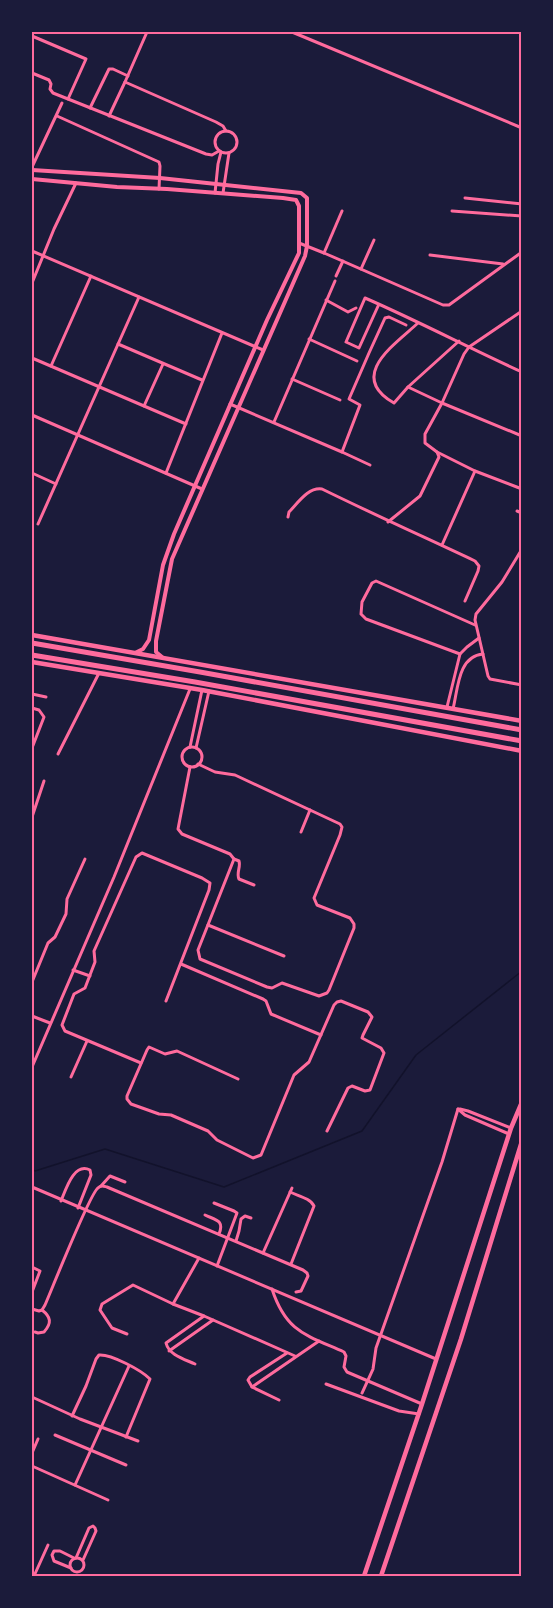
<svg xmlns="http://www.w3.org/2000/svg" width="553" height="1608" viewBox="0 0 553 1608" font-family="Lato,sans-serif">
  <style>
    .lines { fill: none; stroke-linecap: round; stroke-linejoin: round }
    .stream { stroke: #12122b; stroke-width: 1.5 }
    .minor { stroke: #ff6b9d; stroke-width: 3 }
    .tertiary { stroke: #ff6b9d; stroke-width: 4 }
    .secondary { stroke: #ff6b9d; stroke-width: 4.5 }
    .trunk { stroke: #ff6b9d; stroke-width: 5 }
    .neatline { fill: none; stroke: #ff6b9d; stroke-width: 2 }
  </style>
  <rect width="100%" height="100%" fill="#1b1b3a"/>
  <g class="lines">
    <path class="stream" d="M32,1169L35,1171L105,1149L224,1187L362,1131L416,1055L522,971"/>
    <g class="minor">
      <path d="M292,32L522,128"/>
      <path d="M32,36L86,59L68,99"/>
      <path d="M32,73L49,80L51,84L50,89L53,93L206,154L212,155L219,151"/>
      <path d="M125,82L216,122L223,126L226,131"/>
      <path d="M90,108L109,69H113L128,76"/>
      <path d="M57,116L159,162L160,166L159,189"/>
      <path d="M109,116L125,82L147,32"/>
      <circle cx="226" cy="142" r="11"/>
      <path d="M32,167L62,103"/>
      <path d="M215,193L218,164L221,152"/>
      <path d="M223,193L229,153"/>
      <path d="M465,198L522,204"/>
      <path d="M452,211L522,216"/>
      <path d="M299,243L324,253L443,305H449L522,252"/>
      <path d="M32,251L263,350"/>
      <path d="M324,253L342,211"/>
      <path d="M430,255L503,264"/>
      <path d="M361,269L374,240"/>
      <path d="M336,276L343,261"/>
      <path d="M32,283L54,229L76,183"/>
      <path d="M326,300L348,312L356,308"/>
      <path d="M379,304L359,348L346,342L365,298C418,321 469,348 522,372"/>
      <path d="M522,311L469,347L464,354L442,403L425,434V443L437,452L475,471L522,489"/>
      <path d="M418,323C394,345 347,376 394,403L408,387L459,341"/>
      <path d="M309,339L357,361"/>
      <path d="M118,344L202,380"/>
      <path d="M32,358L186,424"/>
      <path d="M51,366L91,276"/>
      <path d="M292,379L340,400"/>
      <path d="M408,387L442,403L522,436"/>
      <path d="M230,404L342,452"/>
      <path d="M144,406L163,364"/>
      <path d="M32,415L202,489"/>
      <path d="M274,422L335,281"/>
      <path d="M370,465L342,452L360,405L349,399L369,353L385,318L389,317L406,325"/>
      <path d="M32,473L56,484"/>
      <path d="M166,473L222,333"/>
      <path d="M517,511L522,513"/>
      <path d="M288,517L289,512C298,503 308,487 322,489C373,514 424,537 475,561L479,566L478,571L465,601"/>
      <path d="M388,522L420,496L439,457L437,452"/>
      <path d="M38,524L139,297"/>
      <path d="M442,545L475,471"/>
      <path d="M522,549L502,582L476,614L475,620L488,676L490,679L522,685"/>
      <path d="M460,654L366,619L361,614L362,602L372,583L376,581L475,625"/>
      <path d="M32,694L46,697"/>
      <path d="M447,707L460,654L467,647L479,638"/>
      <path d="M32,708L39,710L44,717L32,748"/>
      <path d="M453,709C458,689 458,656 483,654"/>
      <path d="M190,747L202,690"/>
      <circle cx="192" cy="757" r="10"/>
      <path d="M196,748L209,691"/>
      <path d="M58,754L99,673"/>
      <path d="M190,767L178,829L182,834L230,854L234,859L198,950L200,959L267,987L272,988L282,983L319,996L327,993L329,990L354,928V924L350,918L317,905L314,898L340,835L342,827L340,824L235,775L215,772L198,764"/>
      <path d="M32,817L44,781"/>
      <path d="M301,832L310,810"/>
      <path d="M234,859L239,861C241,867 236,873 239,879L254,885"/>
      <path d="M208,925L284,956"/>
      <path d="M181,964L263,999L266,1001L271,1014L321,1035"/>
      <path d="M73,970L90,976"/>
      <path d="M32,982L48,943L55,937L66,914L67,899L85,859"/>
      <path d="M32,1016L50,1023"/>
      <path d="M141,1063L65,1031L62,1025L74,994L85,988L95,962L94,951L136,857L142,853L202,878L210,883L209,890L166,1001"/>
      <path d="M32,1067L114,877L190,689"/>
      <path d="M71,1077L87,1041"/>
      <path d="M238,1079L177,1051L165,1054L149,1047L147,1050L127,1096V1099L131,1104L159,1114L171,1115L208,1131L217,1140L253,1158L261,1155L294,1075L309,1062L334,1005L337,1002L341,1001L368,1012L372,1017L363,1035L362,1038L381,1048L384,1053L370,1090L365,1091L352,1086L348,1088L327,1131"/>
      <path d="M458,1109L465,1115L509,1134"/>
      <path d="M460,1109L468,1111L511,1128"/>
      <path d="M101,1186L110,1176L125,1182"/>
      <path d="M32,1187L436,1359"/>
      <path d="M290,1192C298,1196 310,1198 314,1206L291,1264"/>
      <path d="M61,1201C66,1189 74,1162 90,1170L91,1175L78,1208"/>
      <path d="M214,1203L234,1211L237,1213L217,1266"/>
      <path d="M205,1215C215,1220 225,1220 219,1234"/>
      <path d="M236,1241L239,1231L241,1219L245,1216L251,1218"/>
      <path d="M263,1253L292,1188"/>
      <path d="M199,1258L173,1304L204,1316L295,1356"/>
      <path d="M32,1267L40,1271L32,1292"/>
      <path d="M272,1289C286,1332 306,1335 344,1352L346,1356L344,1367L347,1372L422,1404"/>
      <path d="M32,1309L39,1311L42,1310L45,1305C52,1289 90,1193 98,1188C101,1185 103,1186 107,1187L303,1270L307,1273L308,1276L301,1291L296,1292"/>
      <path d="M35,1332L38,1333L44,1332C52,1323 51,1317 42,1310"/>
      <path d="M127,1334L112,1328L100,1310L102,1304L133,1285L173,1304"/>
      <path d="M169,1351L213,1320"/>
      <path d="M195,1364C184,1359 169,1355 166,1343L204,1316"/>
      <path d="M326,1384L399,1411L419,1414"/>
      <path d="M252,1387L319,1341"/>
      <path d="M362,1393L373,1369L376,1348L442,1162L458,1109"/>
      <path d="M32,1397L80,1419L138,1441"/>
      <path d="M279,1400L252,1387L248,1380L250,1377L287,1353"/>
      <path d="M72,1416L86,1386L96,1359L99,1355C111,1354 141,1370 150,1379L126,1437"/>
      <path d="M55,1435L126,1465"/>
      <path d="M32,1453L38,1439"/>
      <path d="M32,1466L108,1500"/>
      <path d="M75,1485L129,1366"/>
      <circle cx="77" cy="1565" r="7"/>
      <path d="M76,1558L89,1528L93,1526L95,1528L96,1531L83,1560"/>
      <path d="M71,1568L54,1561L52,1555L54,1551H60L74,1558"/>
      <path d="M34,1576L48,1545"/>
    </g>
    <g class="tertiary">
      <path d="M32,170L160,178L301,193L307,198V246L305,256L172,559L156,641V652L162,657"/>
      <path d="M32,179L117,187L167,189L283,198L296,200L299,206V253L267,320L174,534L163,565L149,640L143,649L135,653"/>
    </g>
    <g class="secondary">
      <path d="M32,635L522,721"/>
      <path d="M32,662L202,690L522,751"/>
      <path d="M364,1576L422,1404L511,1128L522,1102"/>
      <path d="M381,1576L461,1339L522,1141"/>
    </g>
    <g class="trunk">
      <path d="M32,643L200,672L522,730"/>
      <path d="M32,655L195,682L522,741"/>
    </g>
  </g>
  <rect width="553" height="1608" fill="none" stroke="#1b1b3a" stroke-width="66"/>
  <rect x="33" y="33" width="487" height="1542" class="neatline"/>
</svg>
